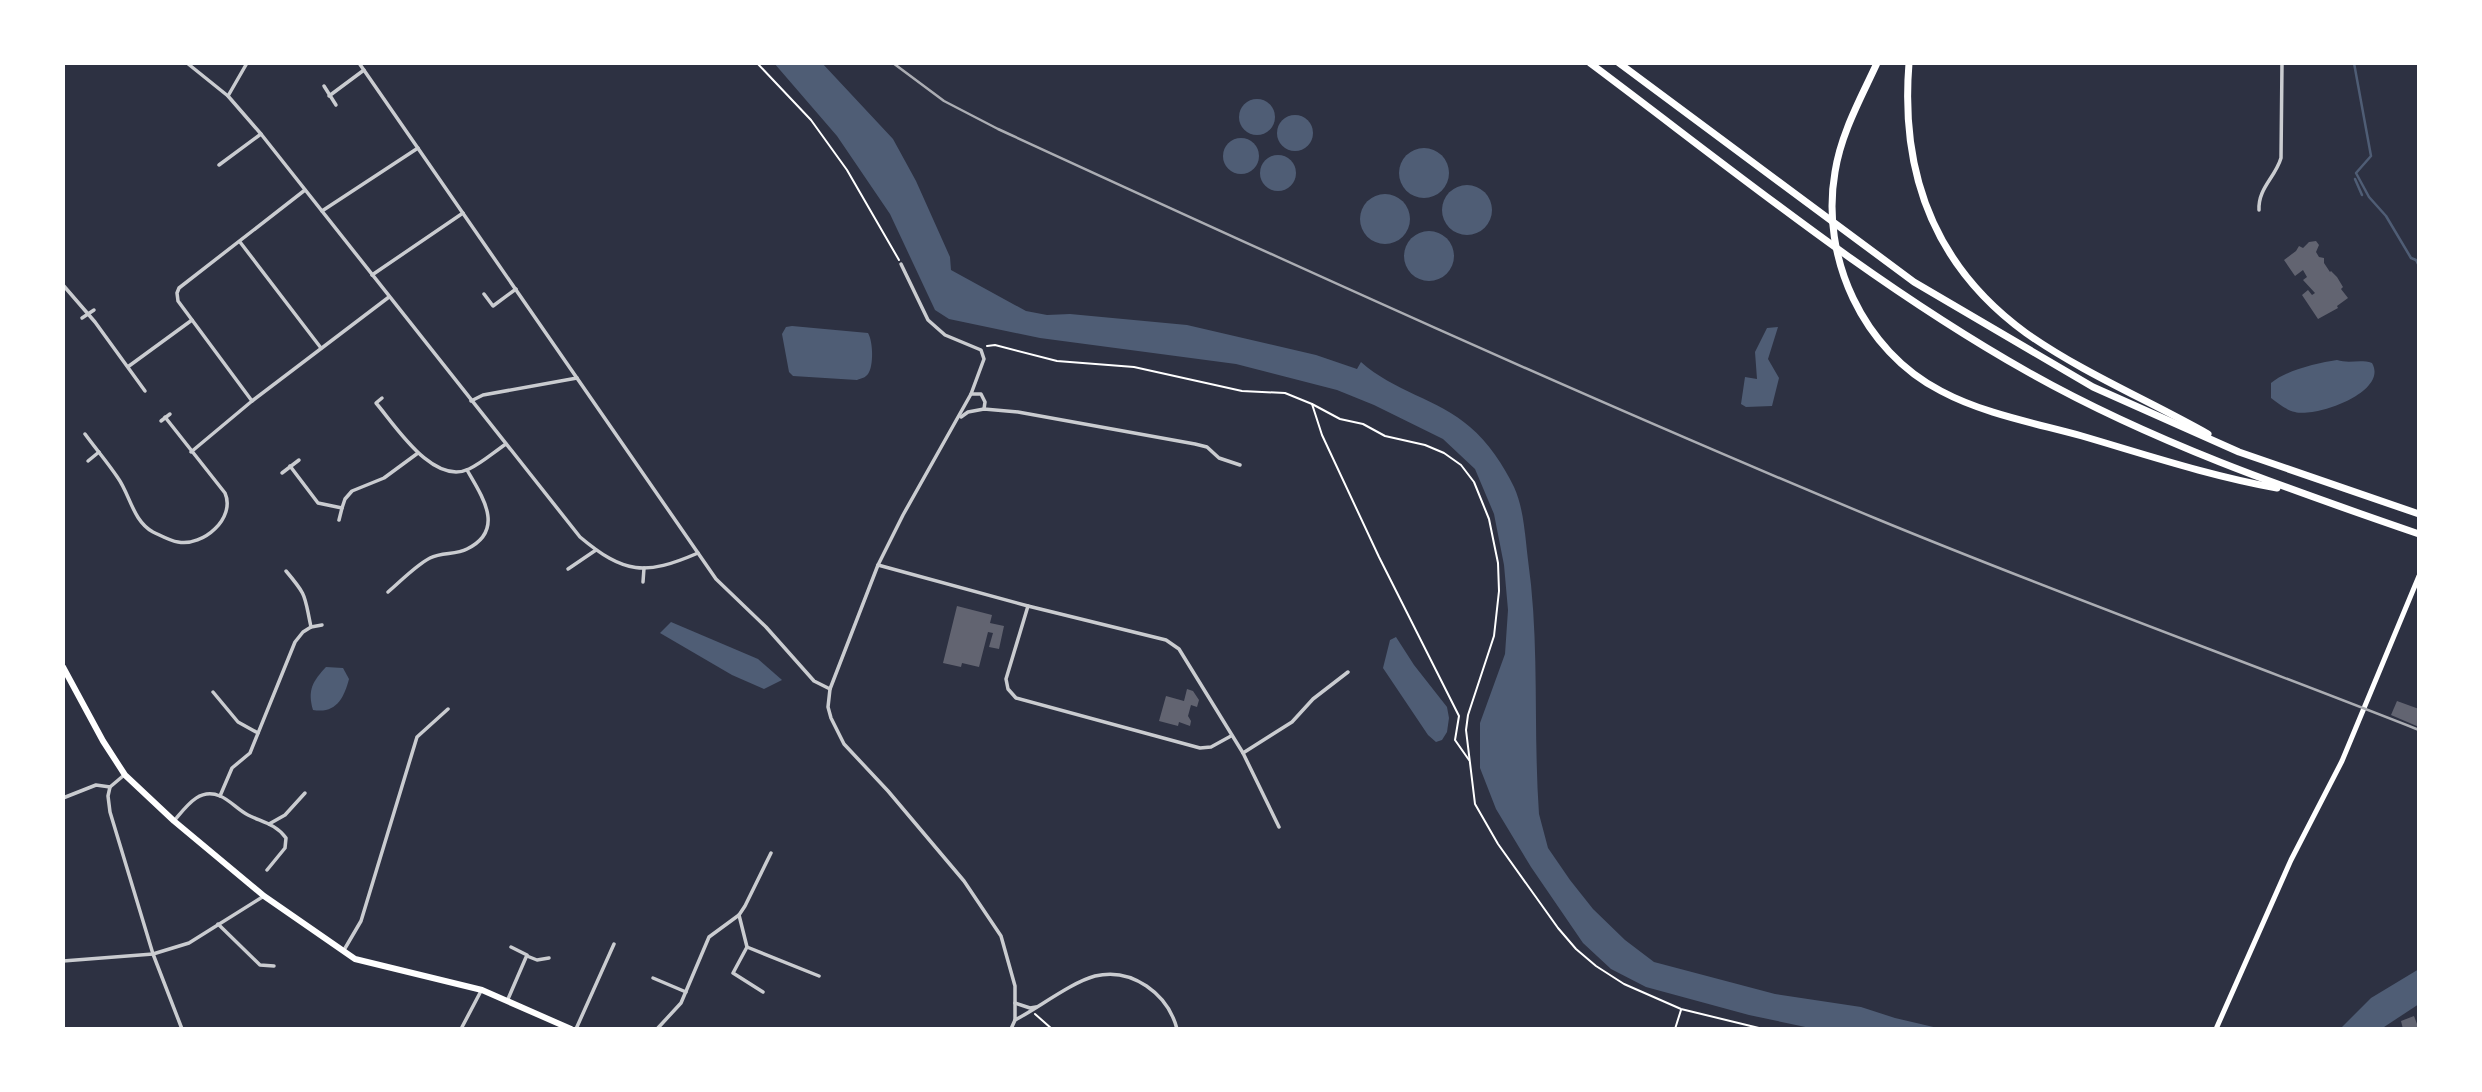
<svg xmlns="http://www.w3.org/2000/svg" width="2482" height="1092" viewBox="0 0 2482 1092" font-family="'Asap Condensed',sans-serif">
  <style>
    .water { fill: #4f5d75 }
    .lines { fill: none; stroke-linecap: round; stroke-linejoin: round }
    .stream { stroke: #4f5d75; stroke-width: 2.5 }
    .building { fill: #626471 }
    .path { stroke: #fff; stroke-width: 2 }
    .minor { stroke: #caccd0; stroke-width: 3.5 }
    .secondary { stroke: #fff; stroke-width: 5 }
    .primary { stroke: #fff; stroke-width: 6 }
    .motorway { stroke: #fff; stroke-width: 7 }
    .rail { stroke: #abadb3; stroke-width: 2.5 }
  </style>
  <rect width="100%" height="100%" fill="#2d3142"/>
  <g class="water">
    <path d="M774,63H822L893,139L916,181L950,257L951,270L1026,311L1047,315L1070,314L1187,325L1316,355L1357,369L1361,362C1393,391 1438,399 1470,427C1488,442 1504,466 1514,487C1524,509 1525,536 1528,560C1540,644 1533,729 1539,814L1548,848L1570,880L1593,909L1625,940L1654,962L1775,994L1861,1007L1895,1018L1942,1029H1815L1749,1015L1646,987L1611,969L1583,943L1531,867L1496,809L1480,768V723L1505,654L1508,610L1504,565L1494,514L1475,469L1443,439L1374,405L1337,390L1236,364L1040,338L949,319L935,310L890,214L837,136Z"/>
    <circle cx="1257" cy="117" r="18"/>
    <circle cx="1295" cy="133" r="18"/>
    <circle cx="1241" cy="156" r="18"/>
    <circle cx="1424" cy="173" r="25"/>
    <circle cx="1278" cy="173" r="18"/>
    <circle cx="1467" cy="210" r="25"/>
    <circle cx="1385" cy="219" r="25"/>
    <circle cx="1429" cy="256" r="25"/>
    <path d="M792,326L868,333C873,341 874,366 868,374C865,378 862,378 857,380L793,376L789,372L782,334L786,327Z"/>
    <path d="M1778,327L1768,359L1779,378L1772,406L1746,407L1741,404L1745,377L1757,379L1755,352L1767,328Z"/>
    <path d="M2337,360C2349,364 2360,359 2372,363C2389,392 2316,418 2295,412C2286,410 2278,403 2271,398V383C2287,370 2317,363 2337,360Z"/>
    <path d="M671,622L758,659L782,680L764,689L732,675L660,633Z"/>
    <path d="M1396,637L1414,665L1447,707L1449,718L1447,732L1442,740L1436,742L1428,735L1383,668L1390,640Z"/>
    <path d="M326,667L343,668L349,679C344,698 336,714 313,710C307,690 313,681 326,667Z"/>
    <path d="M2419,969V1004L2381,1029H2340L2371,998Z"/>
  </g>
  <g class="lines">
    <g class="stream">
      <path d="M2354,63L2371,156L2356,173L2369,197L2386,216L2411,258L2416,260L2419,266"/>
      <path d="M2355,179L2362,195"/>
    </g>
  </g>
  <g class="building">
    <path d="M2316,241L2319,245L2316,252L2319,257L2324,258V263L2330,272L2331,271L2337,277L2343,287L2341,289L2348,298L2337,306L2338,308L2318,319L2302,295L2308,290L2312,295L2315,293L2303,280L2307,277L2303,270L2295,276L2284,260L2296,251L2299,246L2303,248L2309,242Z"/>
    <path d="M957,606L992,615L990,623L1004,626L999,649L989,647L993,633L988,632L979,667L962,663L961,667L943,663Z"/>
    <path d="M1187,689L1193,691L1199,700L1197,707L1191,705L1188,716L1191,721L1190,726L1179,722L1178,726L1159,721L1166,696L1184,701Z"/>
    <path d="M2397,701L2419,709V727L2391,715Z"/>
    <path d="M2414,1016L2417,1024L2419,1023V1029H2403L2401,1021Z"/>
  </g>
  <g class="lines">
    <g class="path">
      <path d="M757,63L811,120L847,170L899,260"/>
      <path d="M987,346L995,345L1057,361L1134,367L1242,391L1285,393L1312,404L1340,419L1363,424L1385,436L1425,445L1444,453L1461,465L1474,482L1489,519L1498,563L1499,591L1494,636L1468,715L1466,730L1475,804L1498,844L1558,928L1576,949L1596,966L1624,984L1681,1009L1763,1029"/>
      <path d="M1312,404L1322,435L1379,557L1459,716L1455,740L1469,760"/>
      <path d="M1035,1014L1052,1029"/>
      <path d="M1675,1029L1681,1010"/>
    </g>
    <g class="minor">
      <path d="M187,63L228,96L261,134L580,537C624,574 645,576 698,553"/>
      <path d="M359,63L716,579L766,627L814,681L830,689"/>
      <path d="M324,86L336,105"/>
      <path d="M228,96L247,63"/>
      <path d="M329,96L364,70"/>
      <path d="M219,165L261,134"/>
      <path d="M2259,210C2258,188 2275,178 2281,158L2282,63"/>
      <path d="M322,211L418,148"/>
      <path d="M240,242L321,348"/>
      <path d="M901,264L928,320L945,335L981,350L984,359L971,394"/>
      <path d="M372,275L463,213"/>
      <path d="M63,285L95,322L145,391"/>
      <path d="M484,294L493,306L516,289"/>
      <path d="M82,318L94,310"/>
      <path d="M129,366L192,320"/>
      <path d="M382,398L376,403C395,425 433,486 469,469C482,463 494,452 506,444"/>
      <path d="M252,401L178,301L177,293L179,288L305,190"/>
      <path d="M471,401L483,395L577,378"/>
      <path d="M984,409L985,402L981,394H971L903,515L878,565L830,689L828,707L831,718L844,744L888,791L964,881L1001,936L1015,986V1020L1011,1029"/>
      <path d="M961,417L968,412L984,409L1018,412L1195,444L1207,447L1219,458L1240,465"/>
      <path d="M161,421L170,414"/>
      <path d="M85,434C96,449 108,463 118,478C130,495 133,521 153,532C160,535 170,541 178,542C203,547 236,518 225,493L165,417"/>
      <path d="M191,452L252,401L389,297"/>
      <path d="M88,461L99,452"/>
      <path d="M290,466L318,503L342,508L345,499L352,491L384,478L418,453"/>
      <path d="M282,473L299,460"/>
      <path d="M339,520L342,508"/>
      <path d="M878,565L1028,606L1166,640L1179,649L1243,753L1279,827"/>
      <path d="M568,569L596,550"/>
      <path d="M643,582L644,568"/>
      <path d="M388,592C401,581 415,566 430,558C442,552 456,555 467,549C506,530 482,496 467,470"/>
      <path d="M1028,606L1006,679L1008,689L1016,698L1200,748L1211,747L1231,736"/>
      <path d="M311,627L322,625"/>
      <path d="M213,692L238,722L258,733"/>
      <path d="M1243,753L1292,722L1313,699L1348,672"/>
      <path d="M110,787L108,796L110,812L153,954L182,1029"/>
      <path d="M220,796L232,768L250,753L295,642L303,632L311,627C304,595 308,597 286,571"/>
      <path d="M63,798L96,785L110,787L123,776"/>
      <path d="M174,821C186,807 199,787 220,796C230,800 238,810 248,815C262,822 276,824 286,838L285,848L267,870"/>
      <path d="M269,824L285,815L305,793"/>
      <path d="M739,915L747,947L733,973L763,992"/>
      <path d="M218,924L260,965L274,966"/>
      <path d="M747,947L819,976"/>
      <path d="M344,950L361,921L417,737L448,709"/>
      <path d="M527,956L537,960L549,958"/>
      <path d="M63,961L153,954L189,943L264,896"/>
      <path d="M653,978L686,992"/>
      <path d="M508,999L527,955L511,947"/>
      <path d="M1015,1003L1030,1008L1036,1007"/>
      <path d="M1015,1020C1038,1008 1072,982 1095,976C1132,967 1168,994 1177,1029"/>
      <path d="M461,1029L481,991"/>
      <path d="M576,1029L614,944"/>
      <path d="M657,1029L681,1003L709,937L739,915L745,906L771,853"/>
    </g>
    <path class="secondary" d="M2216,1029L2291,860L2342,761L2419,576"/>
    <path class="primary" d="M63,667L103,741L125,775L174,821L264,896L355,959L482,990L571,1029"/>
    <g class="motorway">
      <path d="M1590,63C1733,170 1872,284 2028,372C2152,442 2285,488 2419,534"/>
      <path d="M1619,63L1914,282L2093,387L2239,452L2419,514"/>
      <path d="M1877,63C1861,98 1841,133 1835,172C1820,257 1863,351 1941,391C1984,414 2035,423 2082,436C2147,455 2210,476 2277,488"/>
      <path d="M1909,63C1900,174 1934,266 2026,333C2083,373 2148,400 2208,434"/>
    </g>
    <path class="rail" d="M893,63L944,101L998,129C1289,263 1581,396 1877,519C2056,593 2239,659 2419,730"/>
  </g>
  <rect width="2482" height="1092" fill="none" stroke="#ffffff" stroke-width="130"/>
</svg>
